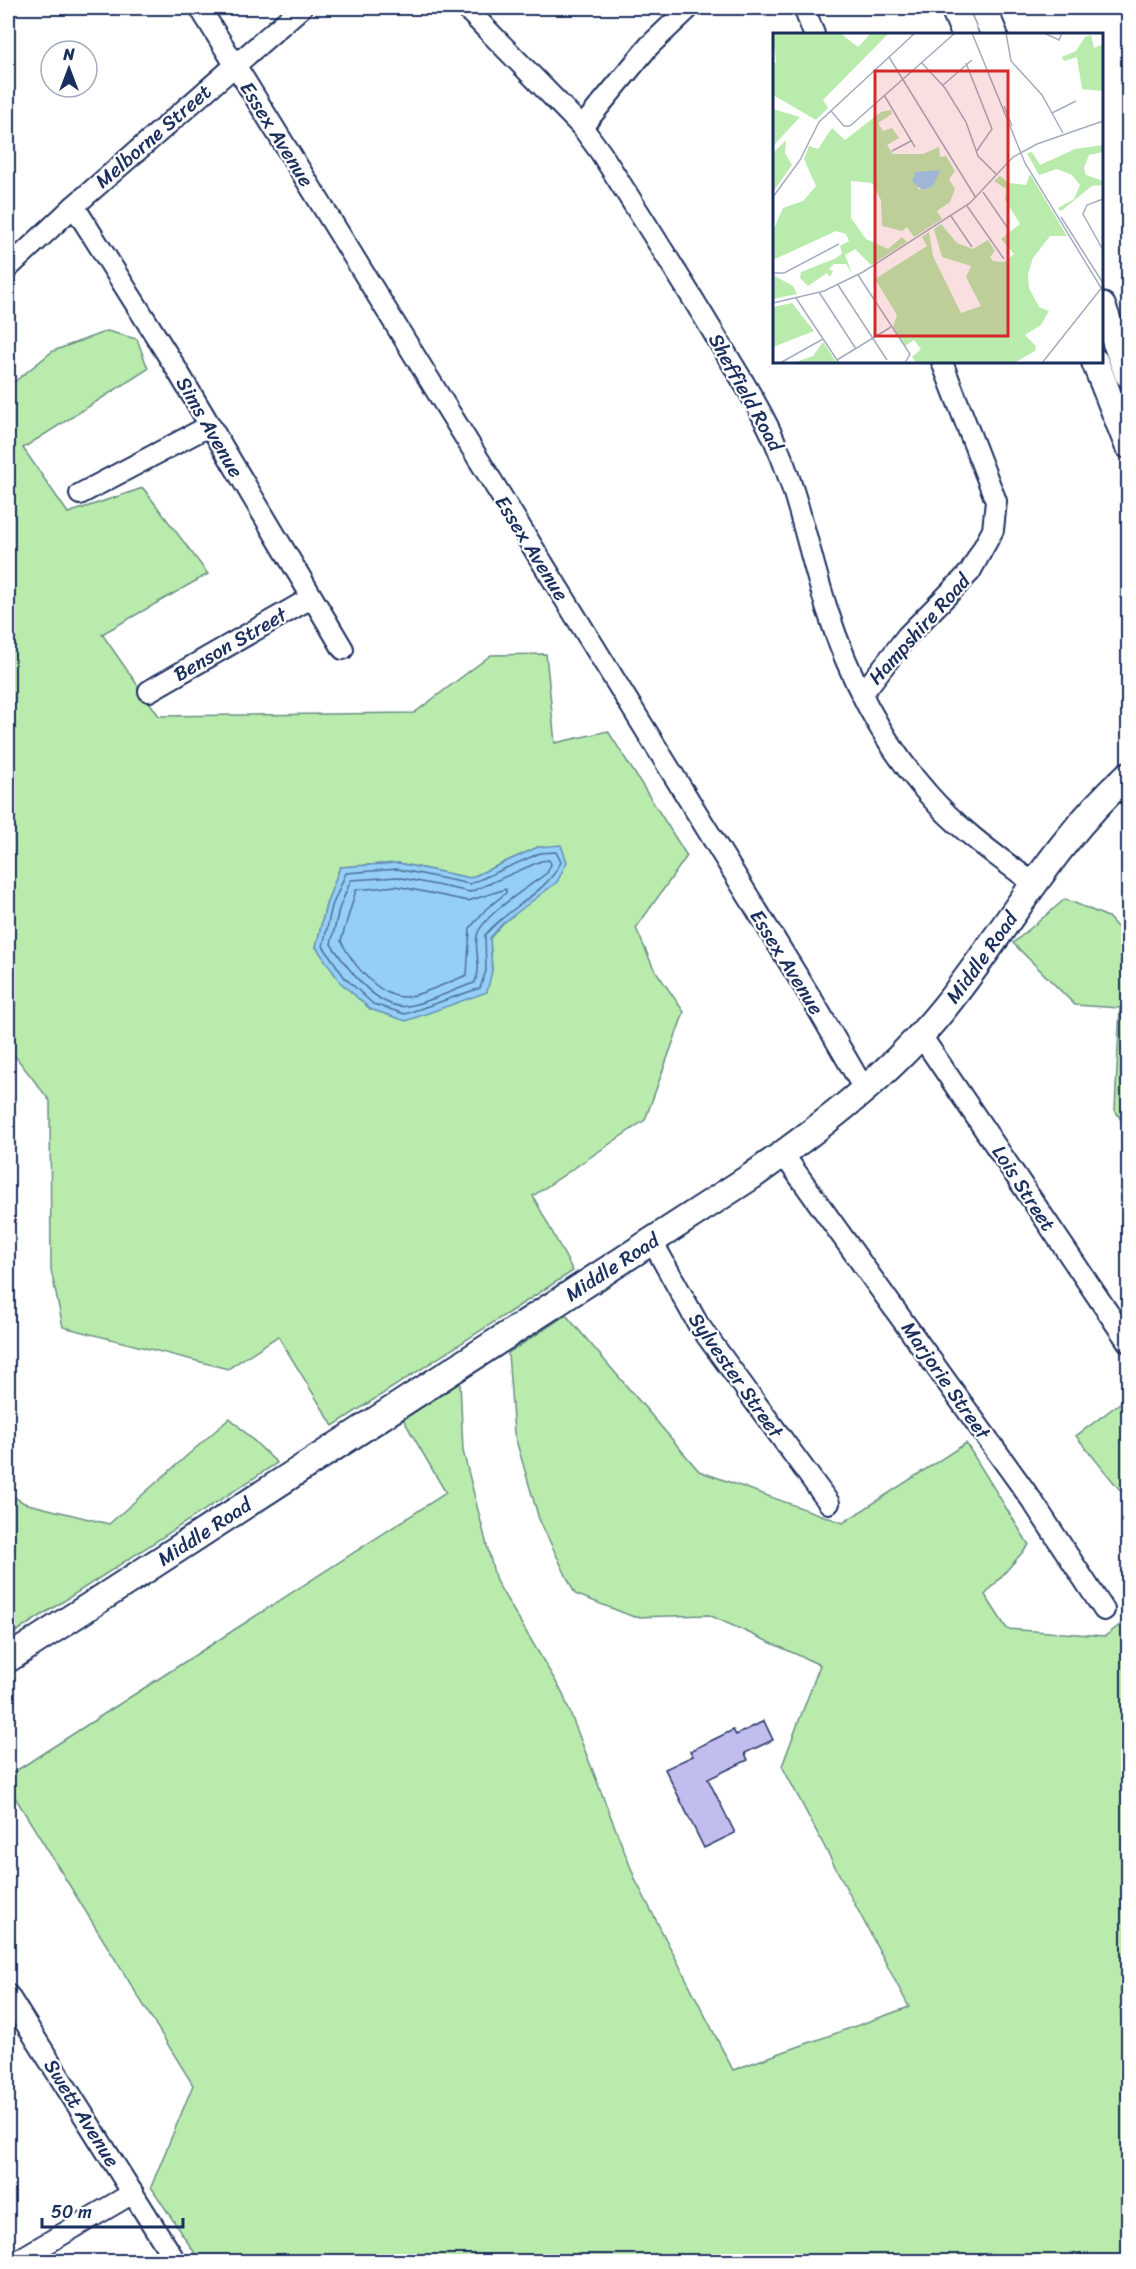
<svg xmlns="http://www.w3.org/2000/svg" width="1136" height="2269" viewBox="0 0 1136 2269" font-family="Sriracha,sans-serif">
  <style>
    .green { fill: #b9ecac; stroke: #6a8e85; stroke-width: 1.5; fill-rule: evenodd }
    .water { fill: #96cff6; stroke: #658fb9; stroke-width: 1.5 }
    .lines { fill: none; stroke-linecap: round; stroke-linejoin: round }
    .shore { stroke: #4c6f9b; stroke-width: 1.5 }
    .building { fill: #c2bdef; stroke: #1b2f5e; stroke-width: 1.5 }
    .minor-casing { stroke: #1b2f5e; stroke-width: 24 }
    .major-casing { stroke: #1b2f5e; stroke-width: 30 }
    .minor { stroke: #fff; stroke-width: 20 }
    .major { stroke: #fff; stroke-width: 26 }
    .labels { text-anchor: middle; stroke-width: 4.5; stroke-linejoin: round; paint-order: stroke }
    .street-label { font-size: 20px; fill: #1b2f5e; stroke: #fff }
    .inset-road { fill: none; stroke: #a4acbf; stroke-width: 1.5 }
    .view { fill: #d62828; fill-opacity: 0.15; stroke: #d62828; stroke-width: 3 }
    .inset-edge { fill: none; stroke: #1b2f5e; stroke-width: 3 }
  </style>
  <rect width="100%" height="100%" fill="#fff"/>
  <filter id="ink" filterUnits="userSpaceOnUse"><feTurbulence type="fractalNoise" baseFrequency=".0167" numOctaves="2"/><feDisplacementMap in="SourceGraphic" scale="12" xChannelSelector="R" yChannelSelector="G"/><feConvolveMatrix kernelMatrix="1 2 1 2 8 2 1 2 1" color-interpolation-filters="sRGB"/></filter>
  <g filter="url(#ink)">
    <g class="green">
      <path d="M107,331L137,339L148,369L23,448L68,513L143,488L208,574L102,634L159,716L414,713L491,655L546,654L555,743L608,731L687,856L636,928L653,967L684,1012L645,1120L533,1196L573,1271L333,1426L278,1336L228,1369L63,1327L51,1270L50,1101L8,1047V387L53,351ZM538,847L502,924L490,938L492,971L316,947L326,905L340,867L398,863L470,878Z"/>
      <path d="M1065,899L1108,917L1128,939V1131L1115,1110L1120,1008L1075,1005L1013,943Z"/>
      <path d="M566,1315L699,1471L843,1523L966,1443L1029,1545L985,1595L1007,1629L1105,1636L1128,1619V2261H200L151,2187L193,2085L8,1786V1776L446,1493L403,1419L460,1381L463,1451L496,1581L562,1692L636,1881L733,2070L909,2007L782,1766L820,1665L709,1615L634,1617L575,1594L539,1519L514,1433L508,1353Z"/>
      <path d="M1128,1397V1500L1076,1436Z"/>
      <path d="M230,1418L277,1463L8,1637V1493L24,1503L109,1524Z"/>
    </g>
    <path class="water" d="M561,845L567,862L557,882L502,924L490,938L492,971L487,992L406,1021L370,1009L340,982L316,947L326,905L340,867L398,863L470,878L538,847Z"/>
    <g class="lines">
      <g class="shore">
        <path d="M556,852L561,862C546,894 507,908 485,935L486,971L480,988L405,1014L373,1004L345,978L323,946L332,906L346,873L397,869L470,884L540,853Z"/>
        <path d="M549,860L551,864L547,873C530,886 481,916 477,936C474,952 483,968 474,983C453,990 430,1002 408,1006C377,1011 346,966 331,944L339,909L351,880L397,877L470,892L541,861Z"/>
        <path d="M396,886L468,901L506,889V893L486,909L470,928L467,975C454,980 417,997 405,997C378,997 352,963 341,941L356,890Z"/>
      </g>
    </g>
    <path class="building" d="M764,1721L773,1740L745,1753L748,1760L708,1779L735,1833L704,1848L665,1769L693,1756L690,1751L733,1730L736,1735Z"/>
    <g class="lines">
      <g class="minor-casing">
        <g id="minor">
          <path d="M200,8L816,1006L864,1089"/>
          <path d="M466,8L582,127L601,153C640,214 679,275 716,337C737,372 760,407 776,444C799,497 809,554 827,609C848,675 882,742 928,794C959,830 998,857 1036,885"/>
          <path d="M804,8L814,34"/>
          <path d="M582,127L649,46L689,8"/>
          <path d="M74,206L174,365L343,649"/>
          <path d="M8,268L74,206L301,8"/>
          <path d="M80,494L209,426"/>
          <path d="M149,691L311,598"/>
          <path d="M862,694L907,636L970,572L993,530L996,501L942,362"/>
          <path d="M920,1034L1128,1342"/>
          <path d="M783,1154L1033,1502L1104,1610"/>
          <path d="M652,1241L698,1324L829,1503"/>
          <path d="M8,1995L176,2262"/>
          <path d="M15,2262L133,2193"/>
        </g>
      </g>
      <g class="major-casing">
        <g id="major">
          <path d="M954,8L965,34"/>
          <path d="M983,8L994,34"/>
          <path d="M1102,306L1128,374"/>
          <path d="M1095,362L1128,445"/>
          <path id="s1" d="M8,1659L752,1176C821,1127 891,1074 944,1008C1006,931 1054,841 1128,775"/>
        </g>
      </g>
      <use href="#minor" class="minor"/>
      <use href="#major" class="major"/>
    </g>
  </g>
  <g class="labels">
    <g class="street-label">
      <text transform="translate(277 134) rotate(58)" y="7">Essex Avenue</text>
      <text transform="translate(153 136) rotate(-41)" y="7">Melborne Street</text>
      <text transform="translate(746 392) rotate(61)" y="7">Sheffield Road</text>
      <text transform="translate(210 427) rotate(60)" y="7">Sims Avenue</text>
      <text transform="translate(532 548) rotate(58)" y="7">Essex Avenue</text>
      <text transform="translate(919 629) rotate(-48)" y="7">Hampshire Road</text>
      <text transform="translate(230 644) rotate(-30)" y="7">Benson Street</text>
      <text dy="7" stroke="none"><textPath href="#s1" startOffset="1206">Middle Road</textPath></text>
      <text transform="translate(787 962) rotate(58)" y="7">Essex Avenue</text>
      <text transform="translate(1024 1188) rotate(57)" y="7">Lois Street</text>
      <text dy="7" stroke="none"><textPath href="#s1" startOffset="720">Middle Road</textPath></text>
      <text transform="translate(736 1375) rotate(55)" y="7">Sylvester Street</text>
      <text transform="translate(946 1380) rotate(55)" y="7">Marjorie Street</text>
      <text dy="7" stroke="none"><textPath href="#s1" startOffset="234">Middle Road</textPath></text>
      <text transform="translate(82 2113) rotate(58)" y="7">Swett Avenue</text>
    </g>
  </g>
  <g transform="translate(773 33)">
    <rect width="330" height="330" fill="#fff"/>
    <path d="M67,0L85,14L98,0H116L50,67L55,75L43,87L0,62V31L3,29L0,1ZM318,2L321,15L330,11V58L309,56L304,24L291,28L289,24L303,18L312,4ZM0,76L27,84L0,113ZM118,77L119,81L105,90L110,98L119,95L126,105L114,112L120,121H150L166,114L167,124L173,123L182,138L176,146L182,156L177,169L164,178L169,186L141,204L134,194L129,198L109,193L108,167L99,150L78,148V185L93,206L115,216L129,204L134,209L98,232L82,216L72,222L79,240L73,231H61L56,236L60,238L57,244L54,240L35,253L27,245L28,239L61,226L69,221L67,213L76,208L73,201L63,198L0,227V198L10,175L30,168L43,153L31,126L36,113L45,116L59,95L72,107L108,79ZM148,139L161,146L159,154L149,157L145,156ZM13,107L12,120L19,132L0,159V120ZM330,112V119L316,122L311,135L313,142L330,148V152L319,153L288,178L285,175L301,166L307,152L299,142L284,136L266,142L254,120L259,119L267,132L302,116ZM257,141L294,203H277L260,225L255,241L256,255L266,274L276,278L268,292L252,302L263,313L262,318L241,330H144L139,324L148,316L141,307L132,313L120,294L124,282L102,246L154,213L149,204L156,199L160,223L188,280L208,273L193,244L198,233L169,224L161,196L168,191L184,210L200,216L215,207L222,218L217,224L220,228L231,229L241,221L228,206L247,191L232,167L233,156L221,148L227,143L236,150L253,152ZM0,242L20,253L24,261L0,266ZM19,270L41,298L0,314V274ZM50,309L64,330H20L40,323Z" fill="#b9ecac" fill-rule="evenodd"/>
    <path d="M168,137L159,154L149,157L139,148L142,139Z" fill="#96cff6"/>
    <path class="inset-road" d="M199,0L252,130L330,258M233,0L238,28L269,62L290,100M271,0L286,7L289,0M116,24L203,165M148,29L172,55L193,89L205,123L223,141M193,30L219,96L203,119M170,52L199,27M111,62L142,114M231,73L239,93M58,78L71,93H77L182,0M279,80L303,68M119,118L138,108M210,159L236,197M0,164L27,127L46,89L142,0M330,166L314,172L310,181L330,217M194,173L231,226M178,183L199,214M288,184L330,250M0,240H11L66,211M85,242L137,321L132,330M65,252L114,327M46,259L83,316M23,265L66,330M0,270L51,258L90,239L197,170L240,124L264,111L330,88M64,327L118,294M7,330L50,306M269,330L330,253"/>
    <path class="view" d="M102,38H235V303H102Z"/>
    <rect width="330" height="330" class="inset-edge"/>
  </g>
  <rect width="1136" height="2269" fill="none" stroke="#fff" stroke-width="30"/>
  <rect x="15" y="15" width="1106" height="2239" fill="none" stroke="#1b2f5e" stroke-width="2" filter="url(#ink)"/>
  <g transform="translate(69 69)"><circle r="28" fill="#ffffff" stroke="#a4acbf" stroke-width="1.5"/>
  <path d="M0-4.5L10 22L0 15L-10 22Z" fill="#1b2f5e"/>
  <text y="-9" font-size="16" font-weight="bold" text-anchor="middle" fill="#1b2f5e">N</text>
  </g>
  <path d="M42 2218v9h141v-9" fill="none" stroke="#1b2f5e" stroke-width="3"/>
  <text x="51" y="2218" font-size="18" fill="#1b2f5e" stroke="#ffffff" stroke-width="4.5" paint-order="stroke">50 m</text>
</svg>
